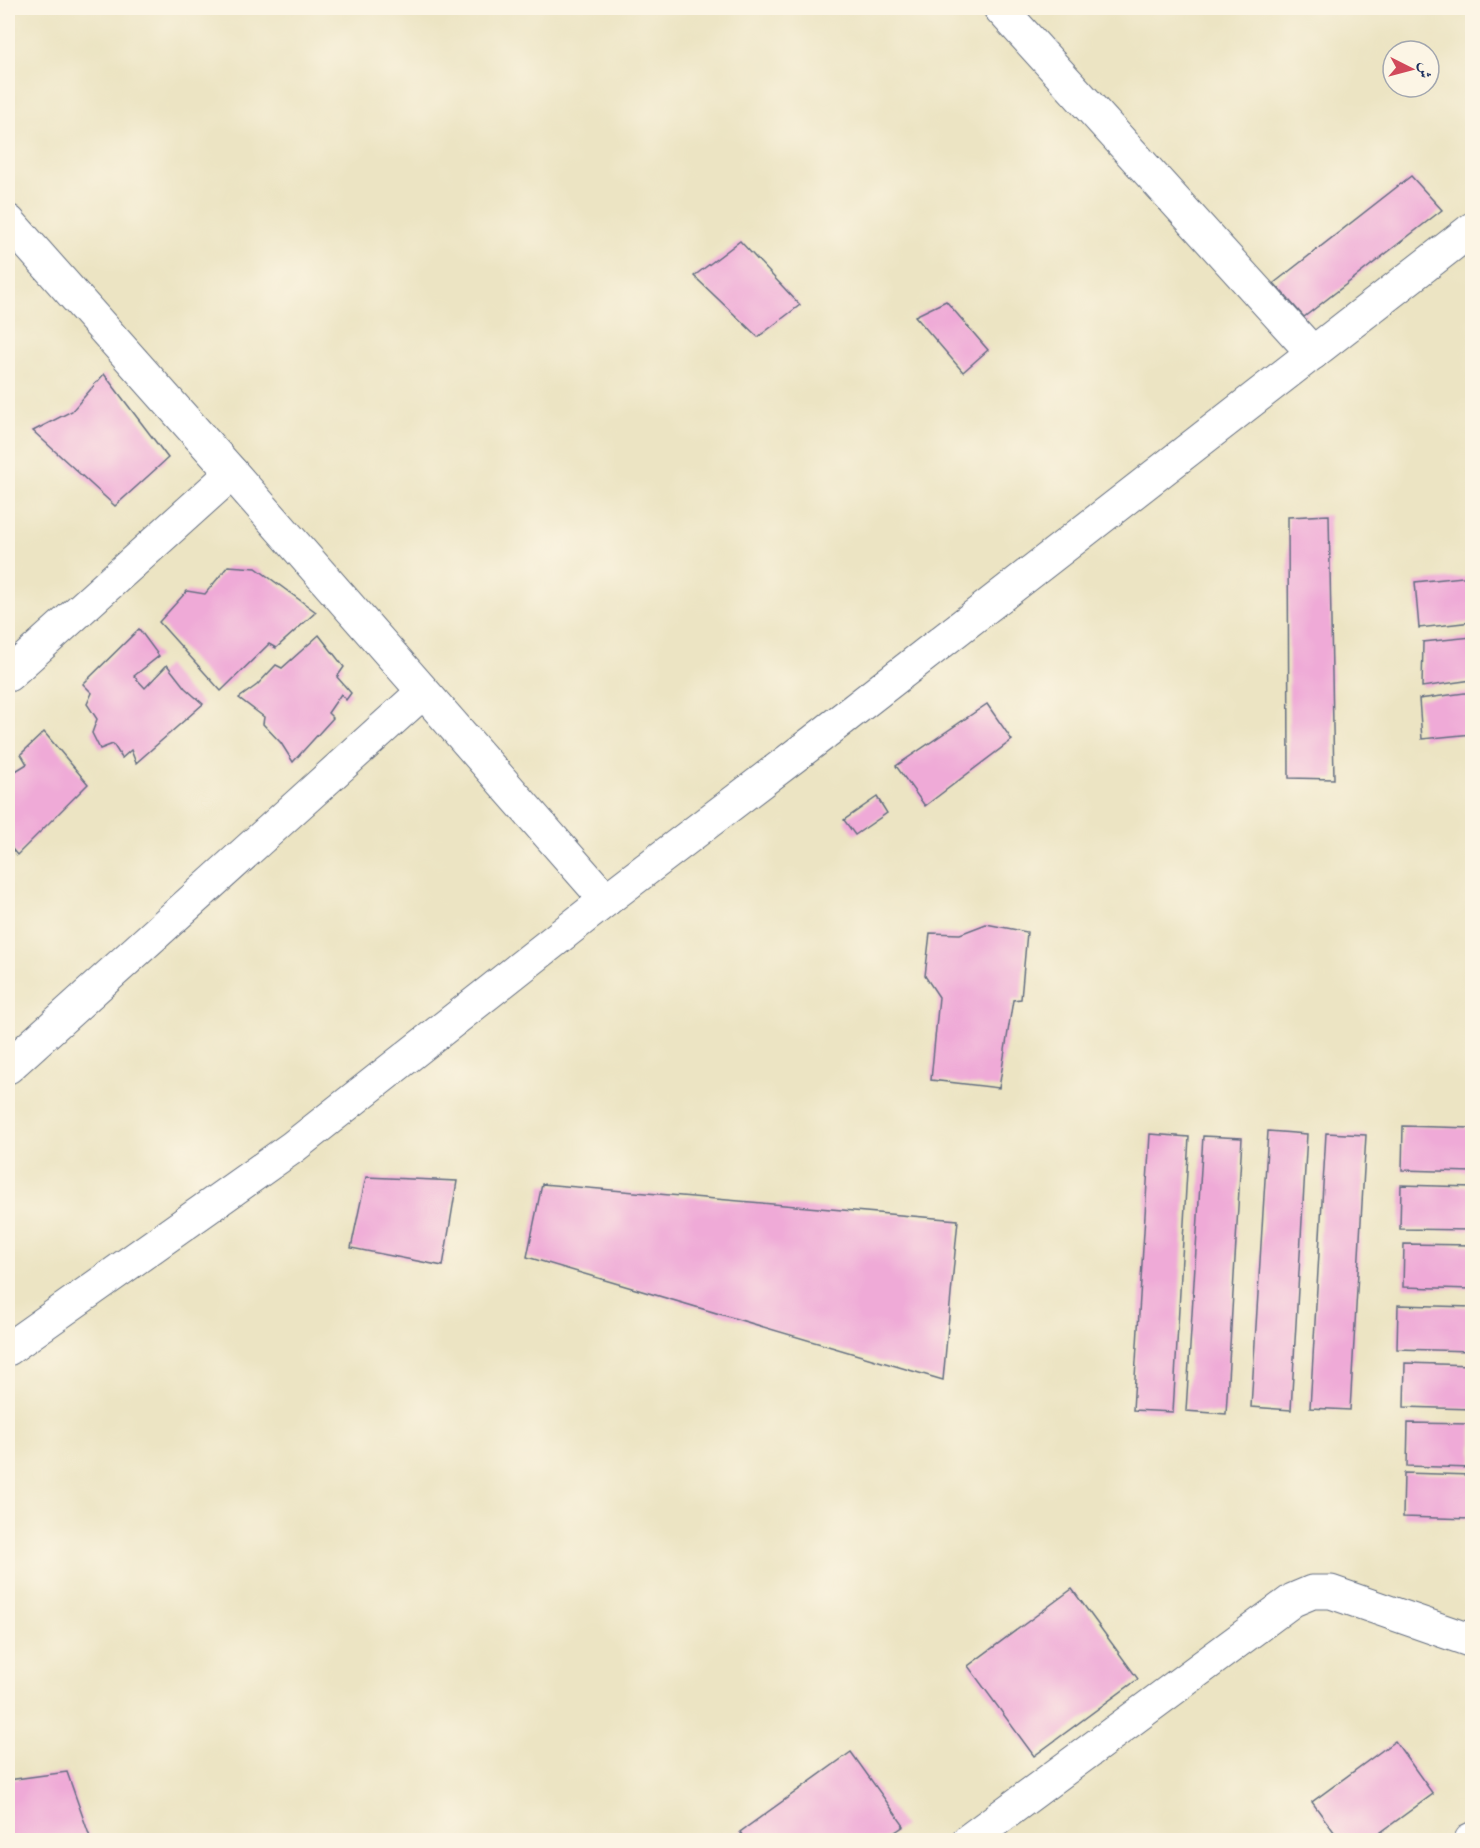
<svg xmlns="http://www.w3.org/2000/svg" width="1480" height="1848" viewBox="0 0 1480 1848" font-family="Vollkorn,Amiri,serif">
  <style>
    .building { fill: #efaad7 }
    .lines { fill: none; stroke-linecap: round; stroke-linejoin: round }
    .minor-casing { stroke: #646e81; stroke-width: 35 }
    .major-casing { stroke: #646e81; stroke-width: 35 }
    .minor { stroke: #fff; stroke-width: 33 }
    .major { stroke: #fff; stroke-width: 33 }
  </style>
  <rect width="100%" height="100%" fill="#fcf5e5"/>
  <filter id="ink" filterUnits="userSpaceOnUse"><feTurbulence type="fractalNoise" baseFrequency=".0167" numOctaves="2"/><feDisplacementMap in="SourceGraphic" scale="12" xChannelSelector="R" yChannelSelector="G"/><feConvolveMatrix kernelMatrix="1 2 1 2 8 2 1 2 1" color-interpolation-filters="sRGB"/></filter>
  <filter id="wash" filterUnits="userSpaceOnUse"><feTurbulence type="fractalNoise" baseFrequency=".008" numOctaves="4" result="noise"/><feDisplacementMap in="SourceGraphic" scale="24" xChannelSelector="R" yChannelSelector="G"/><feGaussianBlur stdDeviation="1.35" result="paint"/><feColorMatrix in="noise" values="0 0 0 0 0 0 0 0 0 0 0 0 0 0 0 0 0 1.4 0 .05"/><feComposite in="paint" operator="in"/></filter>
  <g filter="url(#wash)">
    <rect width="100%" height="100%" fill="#ece4c3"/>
    <g id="blocks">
      <g class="building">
        <path d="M1411,176L1442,210L1304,317L1274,283Z"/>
        <path d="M740,241L800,305L758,337L694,276Z"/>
        <path d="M946,301L988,350L963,372L915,316Z"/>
        <path d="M104,374L168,458L115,506L33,431L72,411Z"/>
        <path d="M1329,515L1334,779L1289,778L1288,517Z"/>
        <path d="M228,566L256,568L316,612L276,648L269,644L221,691L159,622L187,591L205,594Z"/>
        <path d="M1472,576V622L1419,628L1415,582Z"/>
        <path d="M139,629L159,656L134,676L145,688L167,665L185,688L203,704L136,763L131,750L122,758L113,744L100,749L92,733L97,719L87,704L92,693L83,684Z"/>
        <path d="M319,635L344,667L337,677L351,693L346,700L341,694L328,713L333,718L293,762L281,743L263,724L264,717L239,698L257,685L276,665L282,668Z"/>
        <path d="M1472,637V680L1422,687L1423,642Z"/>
        <path d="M1472,692V734L1422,739L1419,699Z"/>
        <path d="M987,704L1012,740L925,806L896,766Z"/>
        <path d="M44,732L88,784L17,855L8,844V768L14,772L27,764L21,754Z"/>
        <path d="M877,797L887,813L855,835L844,820Z"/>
        <path d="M986,924L1027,932L1021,999L1013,1000L999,1088L931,1080L939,997L925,976L930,933L960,934Z"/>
        <path d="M1403,1126L1472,1128V1172L1402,1170Z"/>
        <path d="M1268,1131L1307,1134L1291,1410L1251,1407Z"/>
        <path d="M1326,1133L1366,1135L1350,1410L1310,1408Z"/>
        <path d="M1150,1134L1189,1137L1173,1412L1133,1410Z"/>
        <path d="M1203,1136L1242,1138L1226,1414L1186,1411Z"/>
        <path d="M366,1177L457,1181L443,1266L351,1248Z"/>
        <path d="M542,1184L958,1220L943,1380L527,1257Z"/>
        <path d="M1401,1185L1472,1187V1230L1400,1229Z"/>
        <path d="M1404,1244L1472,1245V1289L1403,1287Z"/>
        <path d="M1398,1305L1472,1307V1351L1397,1349Z"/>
        <path d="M1405,1363L1472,1365V1409L1404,1407Z"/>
        <path d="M1408,1423L1472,1424V1468L1407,1466Z"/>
        <path d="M1404,1473L1472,1475V1519L1403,1517Z"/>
        <path d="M1072,1589L1138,1679L1034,1756L968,1666Z"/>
        <path d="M1395,1741L1433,1794L1370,1840H1340L1312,1802Z"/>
        <path d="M851,1752L904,1826L883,1840H746L740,1832Z"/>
        <path d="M67,1772L91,1840H8V1780Z"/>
      </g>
    </g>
  </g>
  <g filter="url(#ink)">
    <use href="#blocks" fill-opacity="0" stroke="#646e81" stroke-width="1.5"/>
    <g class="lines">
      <g class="minor-casing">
        <g id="minor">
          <path d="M1000,8L1313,353"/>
          <path d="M8,221L232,473L606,900"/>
          <path d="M8,675L232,473"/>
          <path d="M8,1067L423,692"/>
          <path d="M969,1840L1293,1600L1312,1592H1331L1472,1641"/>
          <path d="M1471,1840L1472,1839"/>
        </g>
      </g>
      <g class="major-casing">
        <path id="major" d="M8,1349L293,1147L606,900L813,742L1472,229"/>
      </g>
      <use href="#minor" class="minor"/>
      <use href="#major" class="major"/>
    </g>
  </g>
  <rect width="1480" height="1848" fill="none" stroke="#fcf5e5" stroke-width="30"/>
  <g transform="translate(1411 69) rotate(96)"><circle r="28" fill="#fcf5e5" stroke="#a2a6af" stroke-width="1.5"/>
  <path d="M0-4.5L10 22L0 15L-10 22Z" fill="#d1495b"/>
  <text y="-9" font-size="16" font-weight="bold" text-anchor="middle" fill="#1b2f5e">ش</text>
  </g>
</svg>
